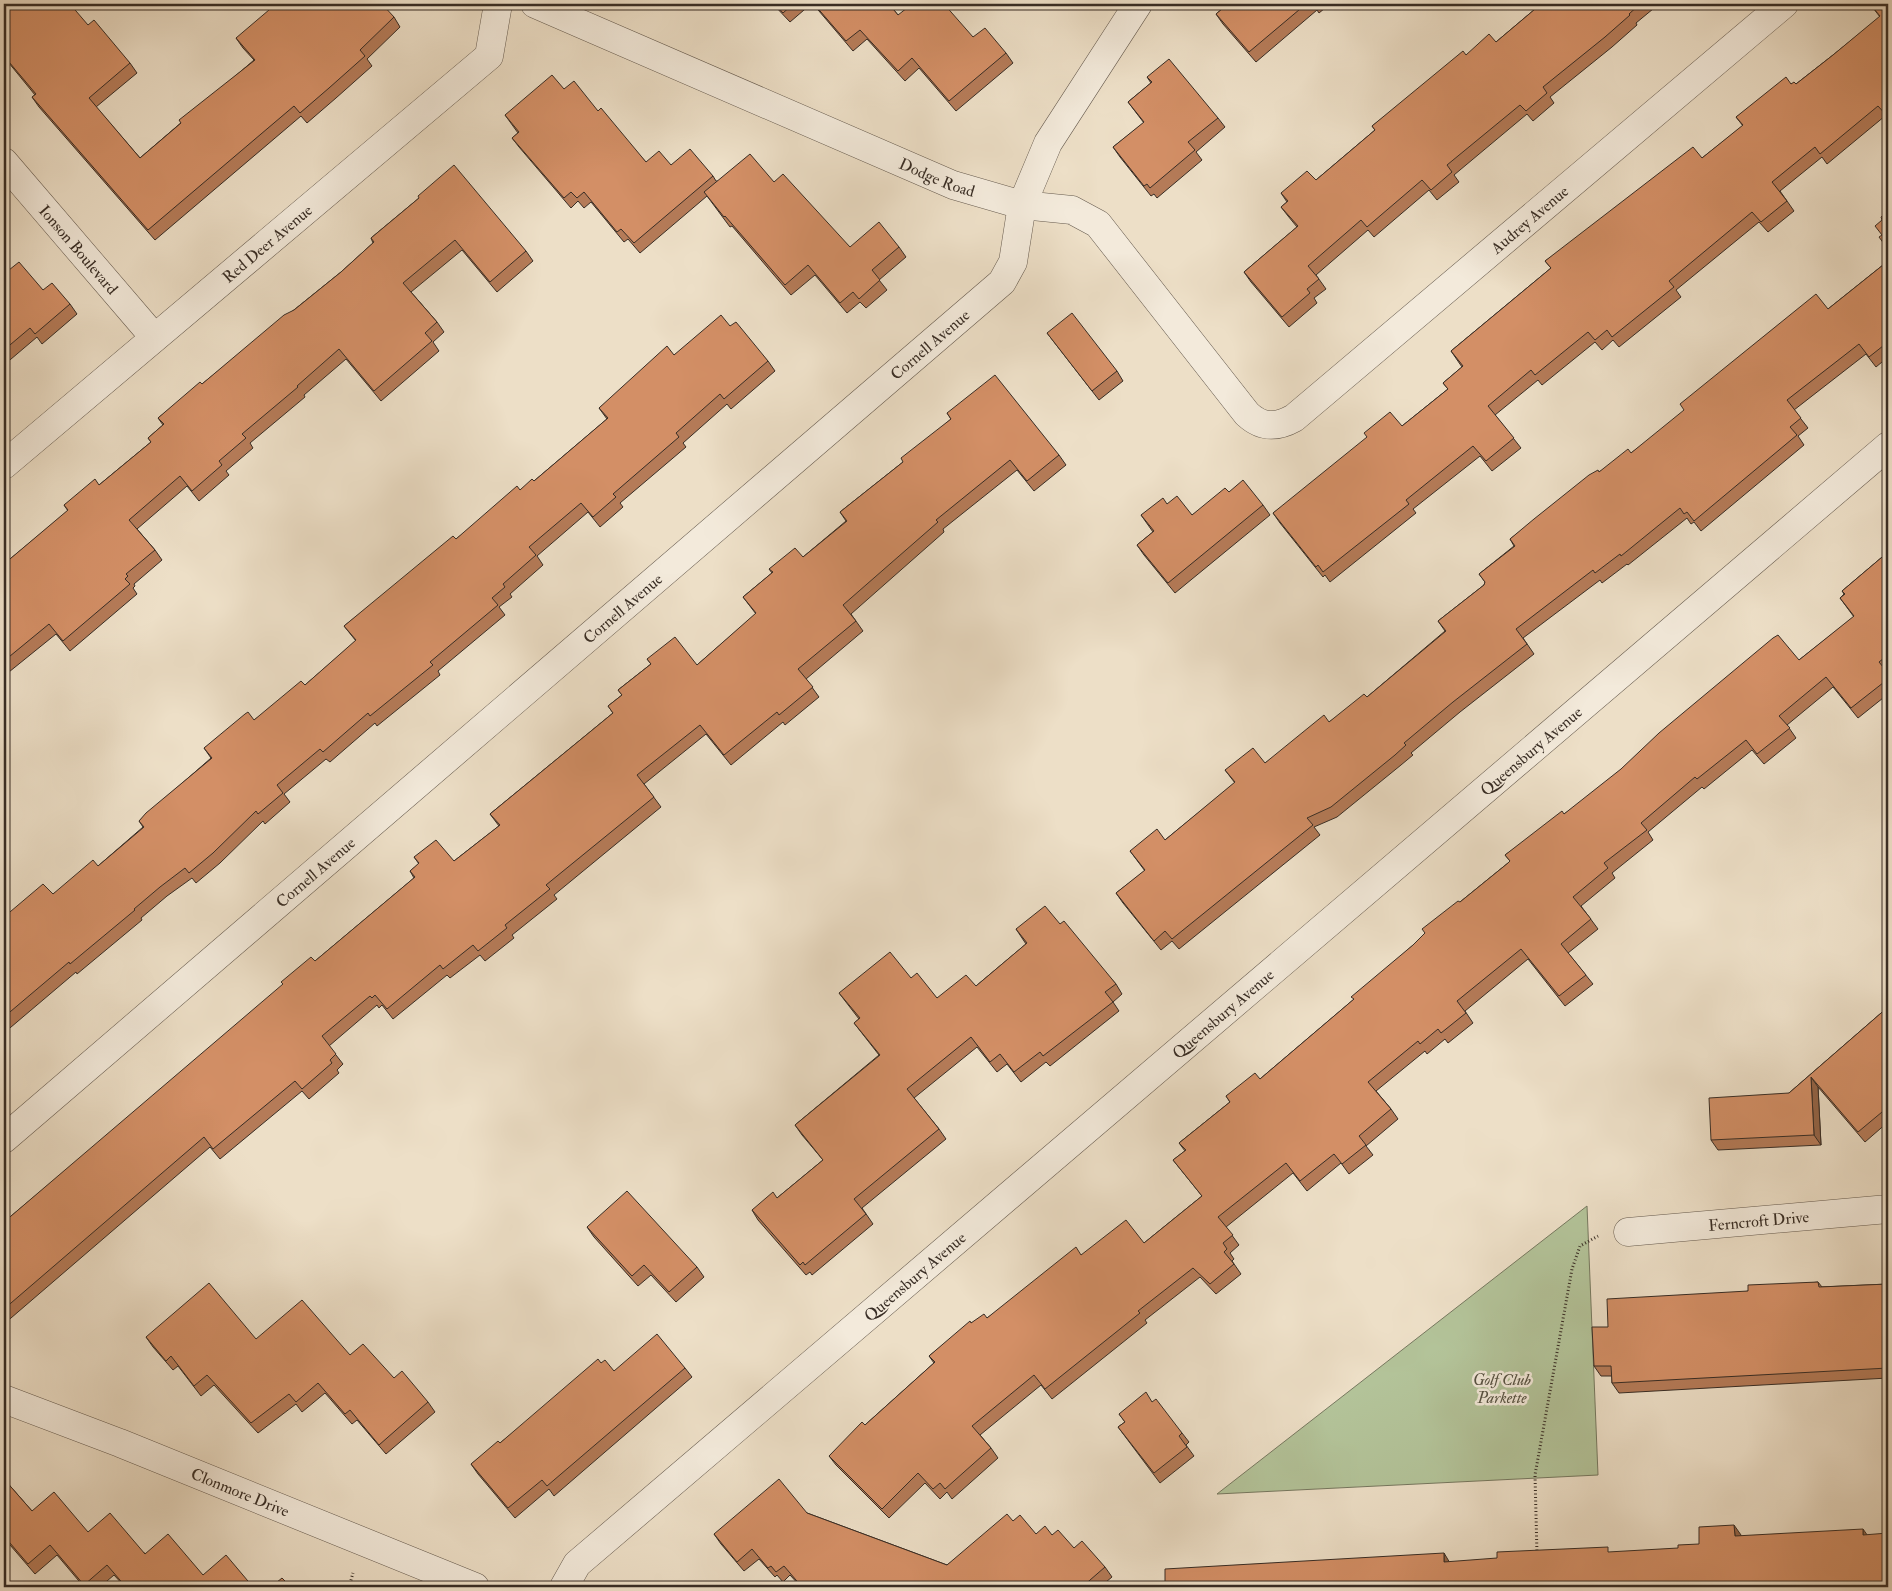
<svg xmlns="http://www.w3.org/2000/svg" width="1892" height="1591" viewBox="0 0 1892 1591" font-family="'IM FELL Double Pica',serif">
  <style>
    .green { fill: #b3c399; stroke: #76785f }
    .lines { fill: none; stroke-linecap: round; stroke-linejoin: round }
    .minor-casing { stroke: #655a4e; stroke-width: 29 }
    .tertiary-casing { stroke: #655a4e; stroke-width: 29 }
    .path { stroke: #382d25; stroke-width: 3; stroke-dasharray: 1 2.5; stroke-linecap: butt }
    .minor { stroke: #f3eadb; stroke-width: 28 }
    .tertiary { stroke: #f3eadb; stroke-width: 28 }
    .wall { fill: #b57b58; stroke: #382d25 }
    .shaded-wall { fill: #946447; stroke: #382d25 }
    .building { fill: #d38f66; stroke: #382d25 }
    .labels { text-anchor: middle; stroke-width: 5; stroke-linejoin: round; paint-order: stroke }
    .street-label { font-size: 16px; fill: #382d25; stroke: #f3eadb }
    .park-label { font-size: 16px; font-style: italic; fill: #575242; stroke: #f3eadb }
  </style>
  <rect width="100%" height="100%" fill="#eddfc7"/>
  <filter id="stains"><feTurbulence type="fractalNoise" baseFrequency=".004" numOctaves="4"/><feColorMatrix values="0 0 0 0 .2 0 0 0 0 .09 0 0 0 0 .02 0 0 0 .5 -.17"/></filter>
  <radialGradient id="worn" r=".72"><stop offset=".6" stop-color="#630" stop-opacity="0"/><stop offset="1" stop-color="#630" stop-opacity=".3"/></radialGradient>
  <path class="green" d="M1587,1206L1598,1475L1217,1494Z"/>
  <g class="lines">
    <g class="minor-casing">
      <g id="minor">
        <path id="s1" d="M535,4L953,185L1022,205L1072,210L1098,224L1247,414C1262,428 1276,428 1294,418L1784,4"/>
        <path id="s2" d="M4,162L154,337"/>
        <path id="s3" d="M4,465L489,56L498,4"/>
        <path id="s4" d="M4,1139L1002,282L1013,262L1022,205L1048,143L1138,4"/>
        <path id="s5" d="M1628,1232L1888,1209"/>
        <path id="s6" d="M564,1587L577,1564L1888,446"/>
      </g>
    </g>
    <g class="tertiary-casing">
      <g id="tertiary">
        <path id="s7" d="M4,1399L120,1443L475,1587"/>
      </g>
    </g>
    <g class="path">
      <path d="M1537,1554L1535,1475L1572,1269L1580,1246L1598,1236"/>
      <path d="M349,1587L353,1573"/>
    </g>
    <use href="#minor" class="minor"/>
    <use href="#tertiary" class="tertiary"/>
  </g>
  <g class="wall">
    <path d="M4,4L88,25L130,63L137,73L96,107L140,158L254,60L243,48L236,38L394,17L400,27L367,59L372,66L336,98L307,123L301,116L155,240L39,107L32,97L35,95L4,57Z"/>
    <path d="M773,4H811L790,22Z"/>
    <path d="M813,4H889L898,15L973,37L1006,53L1013,63L956,111L919,68L905,81L867,39L853,51Z"/>
    <path d="M1228,4H1330L1319,13L1317,10L1256,62L1223,24L1216,14Z"/>
    <path d="M1541,4H1659L1636,23L1637,25L1612,47L1550,97L1554,103L1533,121L1527,114L1454,175L1459,182L1437,200L1429,190L1374,237L1368,230L1316,275L1326,289L1314,298L1317,303L1289,327L1251,282L1244,272L1297,227L1288,216L1281,207L1287,202L1281,193L1316,180L1375,130L1372,126L1466,55L1496,42Z"/>
    <path d="M1870,4H1888V119L1885,116L1827,164L1822,157L1780,191L1794,211L1768,232L1759,222L1676,290L1681,297L1619,347L1613,340L1602,350L1595,342L1542,385L1538,380L1495,415L1521,448L1492,471L1480,456L1413,509L1416,513L1330,582L1325,575L1323,577L1280,523L1273,513L1402,426L1448,389L1443,383L1462,367L1451,351L1551,268L1545,261L1702,158L1743,126L1736,117L1791,84H1796L1833,55L1880,17Z"/>
    <path d="M1147,77L1218,118L1225,127L1196,152L1202,160L1157,198L1154,194L1151,196L1120,157L1113,147L1144,123L1128,102L1151,83Z"/>
    <path d="M564,89L598,111L646,162L671,165L713,176L716,181L774,182L850,247H899L906,257L879,280L887,290L866,308L860,302L847,313L815,275L791,295L732,226L730,227L707,196L640,253L628,239L624,242L591,202L584,208L578,201L571,208L519,147L512,138L518,133L505,115Z"/>
    <path d="M419,198L526,251L533,261L497,292L462,250L411,292L437,322L444,332L433,342L439,351L381,401L346,359L304,395L305,397L250,443L253,448L226,471L229,475L199,501L187,486L137,529L155,550L162,560L134,584L135,586L133,588L137,594L70,651L56,634L4,676V564L68,511L64,505L99,485L151,442L148,438L163,425L158,418L202,384L341,272L373,243L371,238Z"/>
    <path d="M1888,261V357L1876,367L1866,354L1794,410L1808,428L1798,436L1804,445L1701,531L1694,522L1691,524L1687,518L1628,565L1627,564L1602,583L1600,580L1523,638L1534,654L1460,712L1411,753L1413,755L1401,765L1337,817L1314,827L1320,835L1179,949L1172,941L1161,950L1123,903L1116,893L1145,871L1130,851L1165,840L1235,783L1225,770L1265,763L1329,722L1367,697L1445,631L1438,621L1484,585L1485,582L1479,574L1514,546L1510,539L1599,472L1631,453L1828,309Z"/>
    <path d="M4,274L43,290L70,304L77,314L42,344L37,337L4,365Z"/>
    <path d="M730,326L768,361L775,371L731,409L727,404L683,443L686,447L620,503L623,507L600,527L588,512L537,556L543,565L510,594L512,597L499,607L505,615L438,671L440,675L377,726L375,723L330,762L326,759L284,794L290,802L265,824L263,821L220,863L196,883L192,878L167,896L141,918L142,920L77,974L76,972L4,1033V917L53,894L98,866L143,827L139,821L211,758L204,748L254,720L305,685L356,641L344,626L456,539L520,490L534,481L607,419L599,408L674,355Z"/>
    <path d="M1047,333L1117,371L1123,381L1099,400Z"/>
    <path d="M947,413L1059,455L1066,465L1034,491L1017,470L943,529L944,532L851,614L863,631L806,679L819,697L785,725L783,722L731,765L706,734L644,784L661,807L554,895L557,899L512,935L514,938L485,961L480,955L450,978L447,975L393,1019L382,1005L379,1008L377,1005L329,1046L343,1064L337,1070L339,1073L309,1099L302,1091L220,1159L210,1147L4,1324V1222L414,878L410,871L419,864L414,857L454,861L499,826L490,814L613,713L608,706L622,695L618,690L651,664L647,659L697,665L756,614L743,597L772,573L769,569L803,557L846,521L840,512L903,462L951,419Z"/>
    <path d="M1229,492L1263,505L1270,515L1175,593L1144,555L1137,545L1153,532L1141,515L1167,504L1192,515Z"/>
    <path d="M1888,552V670L1887,671L1888,673V694L1858,718L1833,687L1787,725L1796,738L1764,764L1752,750L1704,789L1702,787L1648,832L1653,840L1612,873L1615,878L1581,906L1598,929L1568,953L1593,984L1565,1006L1528,959L1465,1011L1473,1023L1448,1043L1445,1039L1427,1054L1425,1051L1376,1091L1391,1109L1398,1119L1366,1146L1373,1155L1349,1174L1341,1163L1307,1191L1293,1173L1226,1227L1239,1245L1230,1253L1234,1259L1232,1261L1241,1274L1216,1294L1200,1277L1145,1320L1147,1323L1052,1399L1041,1385L980,1435L991,1448L998,1458L952,1499L947,1492L940,1499L925,1483L889,1518L836,1465L829,1456L865,1425L934,1363L929,1356L971,1323L987,1318L1081,1255L1144,1243L1202,1196L1173,1160L1185,1151L1179,1143L1230,1102L1226,1096L1260,1079L1353,1000L1460,902L1508,863L1510,861L1505,855L1564,814L1799,660L1854,617L1840,598L1844,594L1842,591Z"/>
    <path d="M1060,924L1116,984L1122,994L1113,1002L1119,1011L1050,1066L1046,1062L1021,1082L1007,1064L997,1072L977,1047L914,1098L939,1129L946,1139L862,1208L873,1224L812,1275L810,1272L806,1275L758,1220L752,1210L777,1198L823,1160L802,1135L795,1125L879,1055L854,1023L859,1019L839,993L911,978L937,998L976,986L1026,944L1016,929Z"/>
    <path d="M1888,1007V1122L1865,1142L1818,1087L1821,1145L1718,1150L1711,1140L1789,1093Z"/>
    <path d="M587,1227L697,1267L704,1277L676,1302L651,1275L638,1286L594,1237Z"/>
    <path d="M1818,1282L1822,1287L1888,1284V1378L1619,1393L1612,1383V1376H1601L1594,1366L1608,1327L1748,1291Z"/>
    <path d="M146,1337L256,1339L350,1355L394,1378L428,1402L435,1412L386,1454L357,1420L352,1424L325,1393L302,1412L296,1404L258,1433L214,1385L201,1396L178,1366L173,1370L153,1347Z"/>
    <path d="M601,1363L614,1371L685,1368L692,1377L554,1496L549,1489L515,1518L478,1474L471,1464L500,1443Z"/>
    <path d="M1152,1402L1182,1433L1189,1442L1186,1445L1194,1456L1160,1483L1118,1427L1125,1422L1119,1414Z"/>
    <path d="M4,1479L32,1511L203,1575L253,1587H125L114,1575L100,1587H84L57,1555L35,1574L4,1538Z"/>
    <path d="M807,1513L947,1565L1013,1521L1036,1534L1052,1535L1105,1567L1112,1577L1100,1587H801L790,1575L783,1582L777,1575L775,1577L759,1559L744,1571L721,1544L714,1534Z"/>
  </g>
  <g class="shaded-wall">
    <path d="M1811,1077L1818,1087L1821,1145L1814,1135Z"/>
    <path d="M1734,1525L1741,1535L1742,1546L1735,1536Z"/>
    <path d="M1863,1529L1870,1539L1863,1535Z"/>
    <path d="M1444,1553L1450,1563L1444,1562Z"/>
  </g>
  <g class="building">
    <path d="M4,4H70L88,25L94,20L130,63L89,98L140,158L181,123L179,120L255,60L236,38L276,4H382L394,17L360,50L365,56L329,88L300,113L294,106L148,230L32,97L36,94L4,56Z"/>
    <path d="M775,4H793L783,13Z"/>
    <path d="M814,4H889L898,15L912,4H944L973,37L985,28L1006,53L949,101L912,58L898,71L860,30L846,41Z"/>
    <path d="M1228,4H1306L1249,52L1216,14Z"/>
    <path d="M1541,4H1640L1629,14L1630,15L1605,37L1543,87L1547,93L1526,111L1520,105L1447,165L1452,172L1431,190L1422,180L1367,227L1361,220L1308,266L1319,279L1307,289L1310,293L1282,317L1244,272L1298,226L1281,207L1288,201L1281,193L1307,171L1316,180L1375,130L1372,126L1463,51L1466,55L1489,34L1496,42Z"/>
    <path d="M1870,4H1888V48L1886,50L1888,53V117L1878,106L1820,154L1815,147L1772,182L1787,201L1761,222L1752,212L1669,281L1674,287L1612,337L1607,330L1595,340L1588,332L1535,375L1531,370L1488,406L1514,438L1486,461L1473,446L1406,500L1409,504L1323,572L1318,565L1316,567L1273,513L1367,437L1364,433L1390,412L1402,426L1448,389L1443,383L1463,366L1451,351L1551,268L1545,261L1693,147L1702,158L1743,125L1736,117L1786,77L1791,84L1794,82L1796,84L1833,55L1880,16Z"/>
    <path d="M1169,59L1218,118L1188,142L1195,150L1150,188L1147,184L1144,186L1113,147L1144,122L1128,102L1152,82L1147,77Z"/>
    <path d="M552,75L564,89L574,81L598,111L601,108L646,162L659,151L671,165L690,149L713,176L634,243L621,229L617,232L584,192L577,198L571,192L564,198L512,138L519,132L505,115Z"/>
    <path d="M750,154L774,182L783,174L850,247L879,222L899,247L872,270L880,280L859,299L853,292L840,303L808,265L785,285L725,216L724,217L704,192Z"/>
    <path d="M454,165L526,251L490,282L455,240L403,283L437,322L425,333L432,341L374,391L339,349L297,386L298,387L242,434L246,438L219,461L222,465L192,491L180,476L129,520L155,550L126,574L128,576L125,579L130,584L63,641L49,624L4,661V564L68,510L64,505L95,479L99,485L151,442L148,438L164,424L158,418L200,382L202,384L284,315L294,310L341,272L374,242L371,238L419,198L418,196Z"/>
    <path d="M1888,211V255L1884,250L1887,248L1879,237L1882,235L1875,226L1882,220L1881,217Z"/>
    <path d="M1888,261V342L1869,357L1859,344L1787,400L1801,418L1790,427L1797,435L1694,521L1687,512L1684,514L1680,508L1621,556L1620,554L1595,573L1593,570L1516,629L1527,644L1453,702L1404,743L1406,745L1395,755L1331,807L1307,818L1313,825L1172,939L1165,931L1154,941L1116,893L1145,870L1130,851L1157,829L1165,840L1235,782L1225,770L1253,748L1265,763L1324,715L1329,722L1364,694L1367,697L1446,631L1438,621L1484,585L1485,582L1479,574L1515,546L1510,539L1534,519L1589,475L1598,470L1599,472L1628,449L1631,453L1684,410L1680,404L1816,294L1828,309Z"/>
    <path d="M19,262L43,290L52,283L70,304L35,334L30,328L4,350V274Z"/>
    <path d="M1072,313L1117,371L1092,391L1047,333Z"/>
    <path d="M721,315L730,326L736,322L768,361L724,399L720,394L676,433L679,437L613,494L616,497L593,517L581,503L529,547L536,555L503,584L505,587L492,598L498,605L430,662L433,665L370,716L368,713L323,752L320,749L277,785L283,793L258,814L256,811L213,853L189,873L185,868L160,887L134,909L135,910L70,964L69,962L4,1017V917L43,884L53,894L93,860L98,866L144,827L139,821L146,813L212,758L204,748L245,714L248,712L254,720L301,681L305,685L356,640L344,626L453,536L456,539L517,486L520,490L532,479L534,481L608,418L599,408L667,346L674,355Z"/>
    <path d="M995,375L1059,455L1027,481L1010,460L936,520L938,522L843,605L856,621L798,669L813,687L779,715L777,712L724,755L700,725L637,775L654,797L546,885L550,889L505,925L507,928L478,951L473,945L443,969L440,965L387,1009L375,995L372,998L370,996L322,1036L336,1054L330,1060L332,1063L302,1089L295,1081L213,1149L204,1137L4,1309V1222L283,984L281,982L311,957L315,961L415,877L410,871L419,863L414,857L436,840L454,861L500,825L490,814L613,713L608,706L622,695L618,690L651,664L647,659L675,637L697,665L756,613L743,597L773,572L769,569L795,548L803,557L847,521L840,512L903,462L901,458L951,419L947,413Z"/>
    <path d="M1243,480L1263,505L1168,583L1137,545L1154,531L1141,515L1163,498L1167,504L1177,496L1192,515L1225,488L1229,492Z"/>
    <path d="M1888,552V655L1879,662L1888,673V679L1851,708L1826,677L1779,716L1790,728L1757,754L1746,740L1697,779L1695,777L1641,823L1647,830L1604,863L1608,868L1573,897L1591,919L1561,944L1586,975L1559,996L1521,949L1457,1001L1466,1013L1441,1033L1438,1029L1420,1044L1418,1041L1368,1082L1391,1109L1359,1136L1366,1145L1342,1164L1334,1154L1300,1181L1286,1163L1218,1217L1233,1235L1223,1243L1227,1249L1224,1252L1234,1264L1210,1284L1193,1268L1138,1311L1140,1313L1045,1389L1034,1375L972,1426L991,1448L945,1489L940,1483L933,1489L918,1473L882,1509L829,1456L862,1422L865,1425L935,1362L929,1356L970,1321L971,1323L984,1314L987,1318L1076,1247L1081,1255L1126,1220L1144,1243L1202,1196L1173,1160L1186,1150L1179,1143L1230,1102L1226,1096L1255,1073L1260,1079L1354,999L1351,997L1413,945L1425,933L1422,929L1458,901L1460,902L1508,863L1510,861L1505,855L1562,811L1564,814L1621,769L1659,733L1773,638L1778,635L1799,660L1854,616L1840,598L1845,594L1842,591Z"/>
    <path d="M1045,906L1060,924L1064,921L1116,984L1105,992L1113,1002L1043,1056L1040,1052L1014,1072L1000,1054L990,1062L971,1037L907,1089L939,1129L854,1199L866,1214L805,1265L803,1262L800,1265L752,1210L773,1192L777,1198L823,1160L795,1125L880,1055L854,1023L860,1018L839,993L890,952L911,978L917,973L937,998L966,975L976,986L1027,943L1016,929Z"/>
    <path d="M1888,1007V1107L1858,1132L1811,1077L1814,1135L1711,1140L1709,1098L1789,1093Z"/>
    <path d="M627,1191L697,1267L669,1292L644,1265L632,1276L587,1227Z"/>
    <path d="M1818,1282L1819,1287L1888,1284V1368L1612,1383L1611,1366H1594L1592,1327H1608L1607,1299L1748,1291V1285Z"/>
    <path d="M209,1283L256,1339L302,1300L350,1355L363,1344L394,1378L402,1371L428,1402L379,1445L350,1410L345,1414L318,1383L296,1402L289,1394L251,1423L207,1375L194,1386L171,1356L166,1361L146,1337Z"/>
    <path d="M657,1334L685,1368L547,1486L542,1480L508,1508L471,1464L498,1441L500,1443L598,1359L601,1363L605,1360L614,1371Z"/>
    <path d="M1146,1392L1152,1402L1156,1399L1182,1433L1179,1436L1187,1447L1154,1473L1118,1427L1125,1422L1119,1414Z"/>
    <path d="M4,1479L32,1511L54,1492L88,1532L110,1513L145,1554L168,1534L203,1575L226,1555L253,1587H126L107,1565L84,1585L50,1545L28,1564L4,1536Z"/>
    <path d="M779,1479L807,1513L947,1565L1007,1514L1013,1521L1020,1515L1036,1534L1045,1526L1052,1535L1058,1530L1074,1548L1082,1541L1105,1567L1082,1587H837L833,1582L826,1587H820L816,1583L811,1587H802L784,1566L776,1572L771,1566L768,1568L752,1549L737,1562L714,1534Z"/>
    <path d="M1734,1525L1735,1536L1863,1529V1535L1888,1533V1587H1165V1569L1444,1553V1562L1497,1558V1552L1608,1547V1552L1678,1548V1545L1699,1544V1527Z"/>
    <path d="M282,1578L291,1587H271Z"/>
  </g>
  <g class="labels">
    <g class="street-label">
      <text dy="6" stroke="none"><textPath href="#s1" startOffset="438">Dodge Road</textPath></text>
      <text dy="6" stroke="none"><textPath href="#s1" startOffset="1208">Audrey Avenue</textPath></text>
      <text dy="6" stroke="none"><textPath href="#s3" startOffset="344">Red Deer Avenue</textPath></text>
      <text dy="6" stroke="none"><textPath href="#s2" startOffset="115">Ionson Boulevard</textPath></text>
      <text dy="6" stroke="none"><textPath href="#s4" startOffset="1220">Cornell Avenue</textPath></text>
      <text dy="6" stroke="none"><textPath href="#s4" startOffset="815">Cornell Avenue</textPath></text>
      <text dy="6" stroke="none"><textPath href="#s6" startOffset="1280">Queensbury Avenue</textPath></text>
      <text dy="6" stroke="none"><textPath href="#s4" startOffset="410">Cornell Avenue</textPath></text>
      <text dy="6" stroke="none"><textPath href="#s6" startOffset="875">Queensbury Avenue</textPath></text>
      <text dy="6" stroke="none"><textPath href="#s5" startOffset="131">Ferncroft Drive</textPath></text>
      <text dy="6" stroke="none"><textPath href="#s6" startOffset="470">Queensbury Avenue</textPath></text>
      <text dy="6" stroke="none"><textPath href="#s7" startOffset="254">Clonmore Drive</textPath></text>
    </g>
    <g class="park-label">
      <text x="1502" y="1385">Golf Club<tspan x="1502" dy="18">Parkette</tspan></text>
    </g>
  </g>
  <rect width="1892" height="1591" fill="none" stroke="#eddfc7" stroke-width="20"/>
  <rect x="5" y="5" width="1882" height="1581" fill="none" stroke="#382d25" stroke-width="2.5"/>
  <rect x="10" y="10" width="1872" height="1571" fill="none" stroke="#382d25"/>
  <rect width="100%" height="100%" filter="url(#stains)"/>
  <rect width="100%" height="100%" fill="url(#worn)"/>
</svg>
